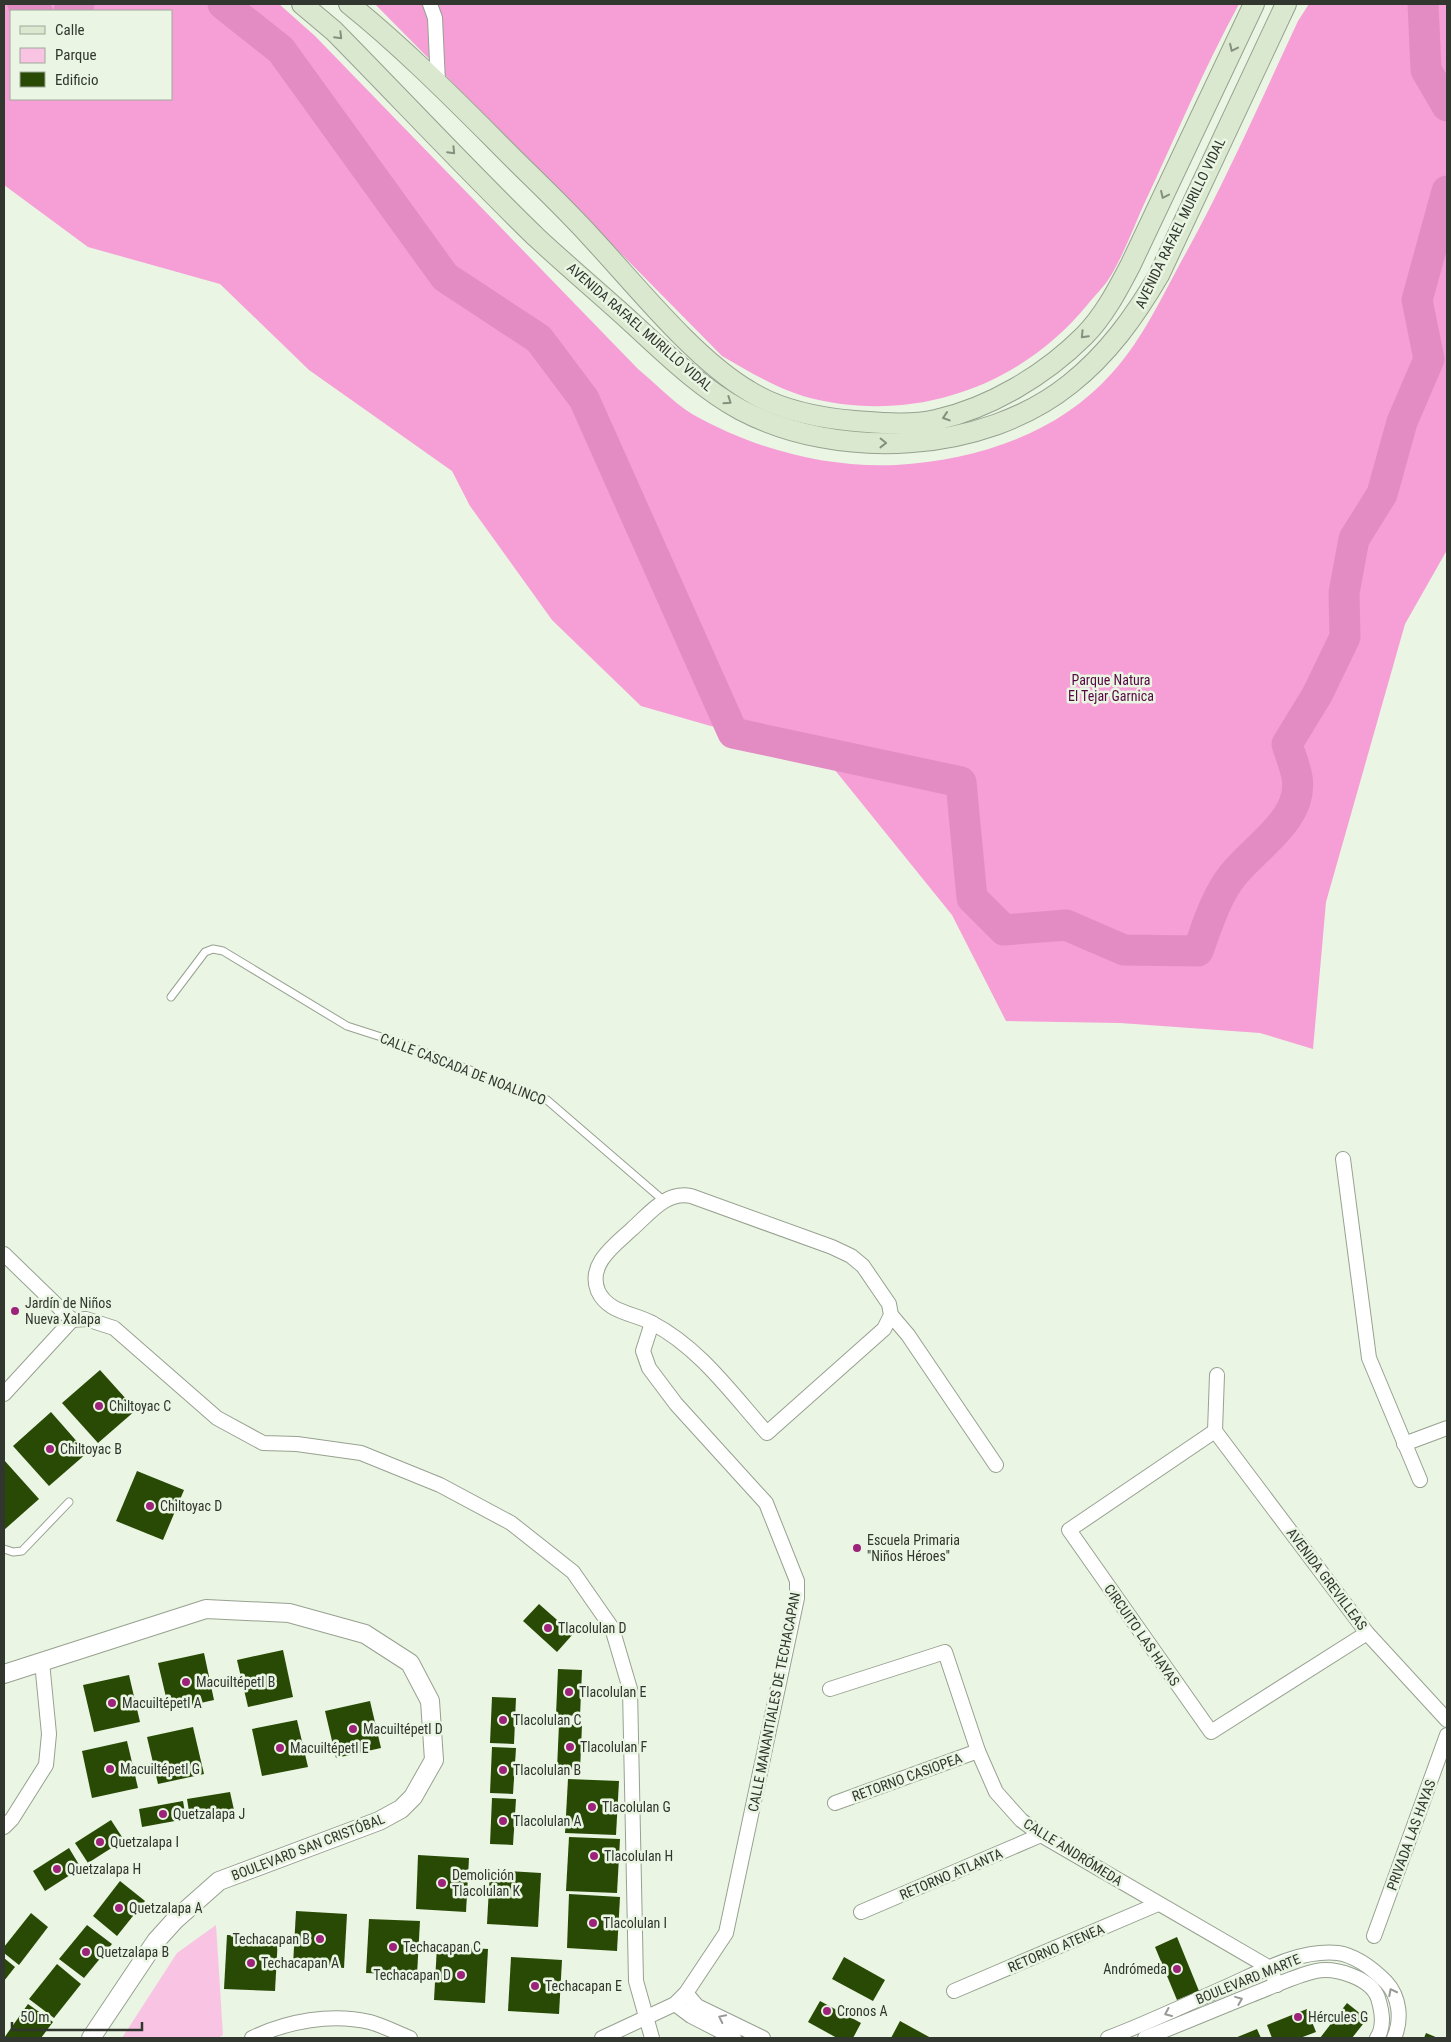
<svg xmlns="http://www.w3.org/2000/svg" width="1451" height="2042" viewBox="0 0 1451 2042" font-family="'Roboto Condensed',sans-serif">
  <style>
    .green { fill: #f9c4e4 }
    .forest { fill: #f69ed6; fill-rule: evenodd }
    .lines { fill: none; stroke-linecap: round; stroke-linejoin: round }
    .river { stroke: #e38cc4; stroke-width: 31 }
    .building { fill: #284a05 }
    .service-casing { stroke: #97a190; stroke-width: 9 }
    .minor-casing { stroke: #97a190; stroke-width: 16 }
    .tertiary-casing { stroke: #97a190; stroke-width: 20 }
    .secondary-casing { stroke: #97a190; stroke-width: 22 }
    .service { stroke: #fff; stroke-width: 7 }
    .minor { stroke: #fff; stroke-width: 14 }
    .tertiary { stroke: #fff; stroke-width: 18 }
    .secondary { stroke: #d9e8ce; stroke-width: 20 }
    .oneway { stroke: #858f7e }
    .oneway2 { stroke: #989a97 }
    .poi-dot { fill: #9c227a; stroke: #eaf5e3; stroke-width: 2 }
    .labels { text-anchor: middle; stroke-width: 5; stroke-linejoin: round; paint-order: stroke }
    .street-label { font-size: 14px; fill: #31362f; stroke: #eaf5e3 }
    .park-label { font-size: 14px; fill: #570843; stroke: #eaf5e3 }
    .poi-label { font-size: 14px; fill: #31362f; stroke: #eaf5e3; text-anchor: start }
  </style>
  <rect width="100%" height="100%" fill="#eaf5e3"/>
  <path class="green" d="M216,1925L223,2035L218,2038H122L177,1953Z"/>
  <g class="forest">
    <path d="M4,4H279L315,36L638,369C655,383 673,402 692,414C754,449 825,468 896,465C976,460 1057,435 1112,373C1144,338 1164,292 1187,251C1228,176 1262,98 1298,21L1309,4H1447V550L1405,624L1326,902L1313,1049L1260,1033L1120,1023L1006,1021L952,915L826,759L641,706L552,620L470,506L452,471L309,370L220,284L88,247L4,185ZM11,11H171V99H11Z"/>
    <path d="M375,4H1239C1204,68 1176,136 1145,202C1134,226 1124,254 1110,277C1104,287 1095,295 1088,304C1020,388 909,426 803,396C774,387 748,371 722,356Z"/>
  </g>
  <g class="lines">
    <g class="river">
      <path d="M23,4L37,11"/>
      <path d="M223,4L281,50L445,277L539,339L584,399L733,733L961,782L972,898L1004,930L1066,925L1124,950L1198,951C1207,926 1216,896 1233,875C1256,846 1304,819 1297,777C1295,766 1290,754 1287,744L1317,695L1345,637L1344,593L1354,539L1382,494L1402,422L1429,359L1417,300L1447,191"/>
      <path d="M1423,4L1426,70L1447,106"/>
      <path d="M69,11L79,4"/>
    </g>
  </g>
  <g class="building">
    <path d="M100,1370L136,1410L98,1443L62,1403Z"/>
    <path d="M51,1412L87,1453L49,1486L13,1446Z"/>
    <path d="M4,1460L39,1499L4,1530Z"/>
    <path d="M137,1471L184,1490L163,1540L116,1521Z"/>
    <path d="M539,1604L573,1634L557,1652L523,1621Z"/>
    <path d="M283,1650L293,1697L248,1707L237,1660Z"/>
    <path d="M204,1653L214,1700L169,1710L158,1663Z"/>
    <path d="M558,1669L582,1670L580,1716L556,1715Z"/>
    <path d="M129,1675L140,1722L94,1732L83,1685Z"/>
    <path d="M492,1697L516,1698L514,1744L490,1743Z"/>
    <path d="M370,1701L381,1748L336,1758L325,1711Z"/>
    <path d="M297,1720L308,1767L262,1776L252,1729Z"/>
    <path d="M559,1724L582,1725L580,1770L557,1769Z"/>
    <path d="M193,1727L204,1774L158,1784L147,1737Z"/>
    <path d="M127,1741L138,1788L92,1798L82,1751Z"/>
    <path d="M492,1747L516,1748L513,1794L490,1793Z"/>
    <path d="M568,1779L619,1781L616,1835L565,1833Z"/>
    <path d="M230,1792L234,1810L190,1818L187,1799Z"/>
    <path d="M492,1798L516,1799L513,1845L490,1844Z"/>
    <path d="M183,1801L186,1819L142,1827L139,1809Z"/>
    <path d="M111,1820L124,1840L88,1863L75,1843Z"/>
    <path d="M569,1837L620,1839L617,1893L566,1891Z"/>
    <path d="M69,1848L81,1868L45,1891L33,1871Z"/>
    <path d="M418,1855L469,1858L466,1912L416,1909Z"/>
    <path d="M490,1870L541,1873L538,1927L487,1924Z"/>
    <path d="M120,1881L145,1901L117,1936L93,1916Z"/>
    <path d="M569,1894L620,1897L617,1951L567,1948Z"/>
    <path d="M296,1911L347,1914L344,1968L293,1965Z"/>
    <path d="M31,1913L48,1927L19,1965L4,1953V1947Z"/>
    <path d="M369,1919L420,1921L417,1975L366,1973Z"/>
    <path d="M87,1925L112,1944L84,1978L59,1959Z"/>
    <path d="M227,1935L278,1937L275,1991L224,1989Z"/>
    <path d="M1177,1937L1199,1991L1177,2000L1155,1947Z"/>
    <path d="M437,1946L488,1949L485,2003L434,2000Z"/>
    <path d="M511,1957L562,1960L559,2014L508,2011Z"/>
    <path d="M844,1957L885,1980L873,2001L832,1979Z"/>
    <path d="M4,1958L15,1967L4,1981Z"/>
    <path d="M57,1964L81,1984L54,2018L29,1999Z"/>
    <path d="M820,2001L861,2023L853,2038H837L808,2022Z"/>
    <path d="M1347,2003L1367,2019L1352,2038H1320Z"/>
    <path d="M28,2004L53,2022L41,2038H4Z"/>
    <path d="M1307,2009L1316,2032L1300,2038H1272L1267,2025Z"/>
    <path d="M900,2021L931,2038H891Z"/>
    <path d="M1257,2029L1261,2038H1235Z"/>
    <path d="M1426,2033L1438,2038H1424Z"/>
  </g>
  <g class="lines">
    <g class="service-casing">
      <g id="service">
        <path d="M171,997L205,952L213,949L223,951L347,1026L403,1044L547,1100L663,1200"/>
        <path d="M4,1549L13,1552L22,1551L69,1502"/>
      </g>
    </g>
    <g class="minor-casing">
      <g id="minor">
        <path d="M430,4L435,18L438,83"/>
        <path d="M1343,1159L1369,1358L1420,1480"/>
        <path d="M4,1254L72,1320L86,1319L114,1328L217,1418L263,1443L297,1444L361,1453L440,1485L511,1523L573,1572L612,1628L630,1689L636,1981L652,2038"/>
        <path d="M891,1315L884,1329L767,1433C732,1394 700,1348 652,1323C634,1313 608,1313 598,1291C587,1264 615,1245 632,1229C650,1213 666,1191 691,1196L832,1247L851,1256L863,1266L889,1304L891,1315L908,1335L996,1465"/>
        <path d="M4,1394L72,1320"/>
        <path d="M1215,1431L1069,1530L1211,1732L1367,1633"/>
        <path d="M1215,1431L1367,1633L1447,1720"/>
        <path d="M1215,1431L1217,1375"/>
        <path d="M1404,1444L1447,1428"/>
        <path d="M830,1689L945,1652L978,1751L996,1792L1021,1820L1041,1835L1270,1968L1277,1985"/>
        <path d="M835,1803L978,1751"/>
        <path d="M4,1827L12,1819L46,1765L49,1734L42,1662"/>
        <path d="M861,1912L1041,1835"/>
        <path d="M1374,1936L1447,1735"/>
        <path d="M954,1991L1158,1904"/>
        <path d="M686,1993L697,2006L763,2038"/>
        <path d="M675,2004L691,2016L734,2038"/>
        <path d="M252,2038C288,2021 331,2013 370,2022C384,2026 397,2033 410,2038"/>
        <path d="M602,2038L675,2004L686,1993L726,1933L797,1598V1581L766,1503L676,1404L649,1368L643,1351L652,1323"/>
        <path d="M1108,2038C1148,2023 1187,2004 1226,1987C1260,1972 1299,1949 1338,1953C1357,1956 1373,1969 1386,1982C1400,1997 1402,2020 1394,2038"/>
        <path d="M1145,2038C1181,2024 1216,2009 1251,1995C1272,1987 1294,1976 1316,1971C1335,1967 1371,1978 1378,1998C1382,2011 1385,2026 1377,2038"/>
      </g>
    </g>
    <g class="tertiary-casing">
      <path id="tertiary" d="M4,1674L206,1609L289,1613L365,1634L410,1663L430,1701L434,1760L413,1797L401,1809L379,1821L219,1881L175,1920L156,1941L91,2038"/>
    </g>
    <g class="secondary-casing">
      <g id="secondary">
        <path d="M302,4L334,31C401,99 467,170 536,237C563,262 591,286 619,311C657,345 695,385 741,410C838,461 983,454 1070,384C1108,354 1135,316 1159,275L1286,4"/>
        <path d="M349,4C400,45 447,92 493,138C525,171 559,202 590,236C635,284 693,358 749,391C779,410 820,418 855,421C881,423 910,426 936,420C990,408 1045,375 1084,336C1104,316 1118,289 1131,264L1254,4"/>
      </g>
    </g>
    <use href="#service" class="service"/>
    <use href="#minor" class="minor"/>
    <use href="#tertiary" class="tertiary"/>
    <use href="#secondary" class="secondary"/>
  </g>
  <defs><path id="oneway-chevron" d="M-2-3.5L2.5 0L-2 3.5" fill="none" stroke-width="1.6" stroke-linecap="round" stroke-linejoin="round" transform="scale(1.25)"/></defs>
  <g class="oneway">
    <use href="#oneway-chevron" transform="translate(339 36) rotate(45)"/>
    <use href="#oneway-chevron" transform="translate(1233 48) rotate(115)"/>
    <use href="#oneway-chevron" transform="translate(452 151) rotate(46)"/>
    <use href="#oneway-chevron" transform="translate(1164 195) rotate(115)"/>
    <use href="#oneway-chevron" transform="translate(1084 335) rotate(134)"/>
    <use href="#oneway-chevron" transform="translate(728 401) rotate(34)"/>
    <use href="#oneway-chevron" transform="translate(946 417) rotate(162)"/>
    <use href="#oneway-chevron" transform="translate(883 443) rotate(1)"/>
  </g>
  <g class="oneway2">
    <use href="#oneway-chevron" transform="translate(1392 1992) rotate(-117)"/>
    <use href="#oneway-chevron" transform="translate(1239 2000) rotate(-22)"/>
    <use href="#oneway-chevron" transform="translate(1168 2013) rotate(156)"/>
    <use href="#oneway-chevron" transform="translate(722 2018) rotate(-154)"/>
  </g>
  <g class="poi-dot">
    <circle cx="15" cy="1311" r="5"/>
    <circle cx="99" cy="1406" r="5"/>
    <circle cx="50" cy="1449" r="5"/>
    <circle cx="150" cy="1506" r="5"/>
    <circle cx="857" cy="1548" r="5"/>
    <circle cx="548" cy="1628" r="5"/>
    <circle cx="186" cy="1682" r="5"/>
    <circle cx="569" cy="1692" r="5"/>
    <circle cx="112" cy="1703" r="5"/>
    <circle cx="503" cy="1720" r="5"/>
    <circle cx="353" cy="1729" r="5"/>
    <circle cx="570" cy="1747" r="5"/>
    <circle cx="280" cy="1748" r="5"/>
    <circle cx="110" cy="1769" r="5"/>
    <circle cx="503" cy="1770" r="5"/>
    <circle cx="592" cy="1807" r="5"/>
    <circle cx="163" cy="1814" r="5"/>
    <circle cx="503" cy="1821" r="5"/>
    <circle cx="100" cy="1842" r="5"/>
    <circle cx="594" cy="1856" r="5"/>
    <circle cx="57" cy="1869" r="5"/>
    <circle cx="442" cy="1883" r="5"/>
    <circle cx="119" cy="1908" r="5"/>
    <circle cx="593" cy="1923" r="5"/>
    <circle cx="320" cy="1939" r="5"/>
    <circle cx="393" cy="1947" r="5"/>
    <circle cx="86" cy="1952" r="5"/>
    <circle cx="251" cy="1963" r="5"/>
    <circle cx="1177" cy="1969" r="5"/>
    <circle cx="461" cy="1975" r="5"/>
    <circle cx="535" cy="1986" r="5"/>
    <circle cx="827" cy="2011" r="5"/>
    <circle cx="1298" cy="2017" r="5"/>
  </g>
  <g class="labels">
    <g class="street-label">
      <text transform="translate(1180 223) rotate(-64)" y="5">AVENIDA RAFAEL MURILLO VIDAL</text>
      <text transform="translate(640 327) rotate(41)" y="5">AVENIDA RAFAEL MURILLO VIDAL</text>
      <text transform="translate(463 1069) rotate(21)" y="5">CALLE CASCADA DE NOALINCO</text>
      <text transform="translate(1327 1579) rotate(53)" y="5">AVENIDA GREVILLEAS</text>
      <text transform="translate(1142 1635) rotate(55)" y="5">CIRCUITO LAS HAYAS</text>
      <text transform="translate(774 1702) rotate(-79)" y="5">CALLE MANANTIALES DE TECHACAPAN</text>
      <text transform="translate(907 1777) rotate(-20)" y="5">RETORNO CASIOPEA</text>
      <text transform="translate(1411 1835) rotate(-70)" y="5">PRIVADA LAS HAYAS</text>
      <text transform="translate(308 1847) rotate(-21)" y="5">BOULEVARD SAN CRISTÓBAL</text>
      <text transform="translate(1073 1852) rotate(32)" y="5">CALLE ANDRÓMEDA</text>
      <text transform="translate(951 1874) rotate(-23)" y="5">RETORNO ATLANTA</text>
      <text transform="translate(1056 1948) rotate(-23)" y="5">RETORNO ATENEA</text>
      <text transform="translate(1248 1979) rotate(-22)" y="5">BOULEVARD MARTE</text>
    </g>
    <g class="park-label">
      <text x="1111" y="685">Parque Natura<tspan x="1111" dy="16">El Tejar Garnica</tspan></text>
    </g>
    <g class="poi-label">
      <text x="25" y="1308">Jardín de Niños<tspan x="25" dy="16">Nueva Xalapa</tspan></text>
      <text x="109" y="1411">Chiltoyac C</text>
      <text x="60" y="1454">Chiltoyac B</text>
      <text x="160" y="1511">Chiltoyac D</text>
      <text x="867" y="1545">Escuela Primaria<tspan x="867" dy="16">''Niños Héroes''</tspan></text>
      <text x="558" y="1633">Tlacolulan D</text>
      <text x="196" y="1687">Macuiltépetl B</text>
      <text x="579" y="1697">Tlacolulan E</text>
      <text x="122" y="1708">Macuiltépetl A</text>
      <text x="513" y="1725">Tlacolulan C</text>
      <text x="363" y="1734">Macuiltépetl D</text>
      <text x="580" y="1752">Tlacolulan F</text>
      <text x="290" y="1753">Macuiltépetl E</text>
      <text x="120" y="1774">Macuiltépetl G</text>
      <text x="513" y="1775">Tlacolulan B</text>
      <text x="602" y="1812">Tlacolulan G</text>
      <text x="173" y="1819">Quetzalapa J</text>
      <text x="513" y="1826">Tlacolulan A</text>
      <text x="110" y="1847">Quetzalapa I</text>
      <text x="604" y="1861">Tlacolulan H</text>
      <text x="67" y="1874">Quetzalapa H</text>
      <text x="452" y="1880">Demolición<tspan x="452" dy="16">Tlacolulan K</tspan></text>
      <text x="129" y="1913">Quetzalapa A</text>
      <text x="603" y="1928">Tlacolulan I</text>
      <text x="310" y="1944" text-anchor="end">Techacapan B</text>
      <text x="403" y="1952">Techacapan C</text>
      <text x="96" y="1957">Quetzalapa B</text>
      <text x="261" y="1968">Techacapan A</text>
      <text x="1167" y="1974" text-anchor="end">Andrómeda</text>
      <text x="451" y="1980" text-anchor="end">Techacapan D</text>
      <text x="545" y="1991">Techacapan E</text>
      <text x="837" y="2016">Cronos A</text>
      <text x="1308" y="2022">Hércules G</text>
    </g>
  </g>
  <rect width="1451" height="2042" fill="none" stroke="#31362f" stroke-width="10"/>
  <rect x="10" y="10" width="162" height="90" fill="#eaf5e3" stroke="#a0a99b"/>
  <rect x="20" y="26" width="25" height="8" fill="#d9e8ce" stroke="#a0a99b"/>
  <text x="55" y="35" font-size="15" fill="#31362f">Calle</text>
  <rect x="20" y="48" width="25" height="15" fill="#f9c4e4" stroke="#a0a99b"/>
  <text x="55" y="60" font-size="15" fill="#31362f">Parque</text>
  <rect x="20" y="72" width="25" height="15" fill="#284a05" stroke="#a0a99b"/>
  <text x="55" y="85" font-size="15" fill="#31362f">Edificio</text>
  <path d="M12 2022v8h130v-8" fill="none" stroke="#31362f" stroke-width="2.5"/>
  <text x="20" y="2022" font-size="15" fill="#31362f" stroke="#eaf5e3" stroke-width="4" paint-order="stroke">50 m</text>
</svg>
